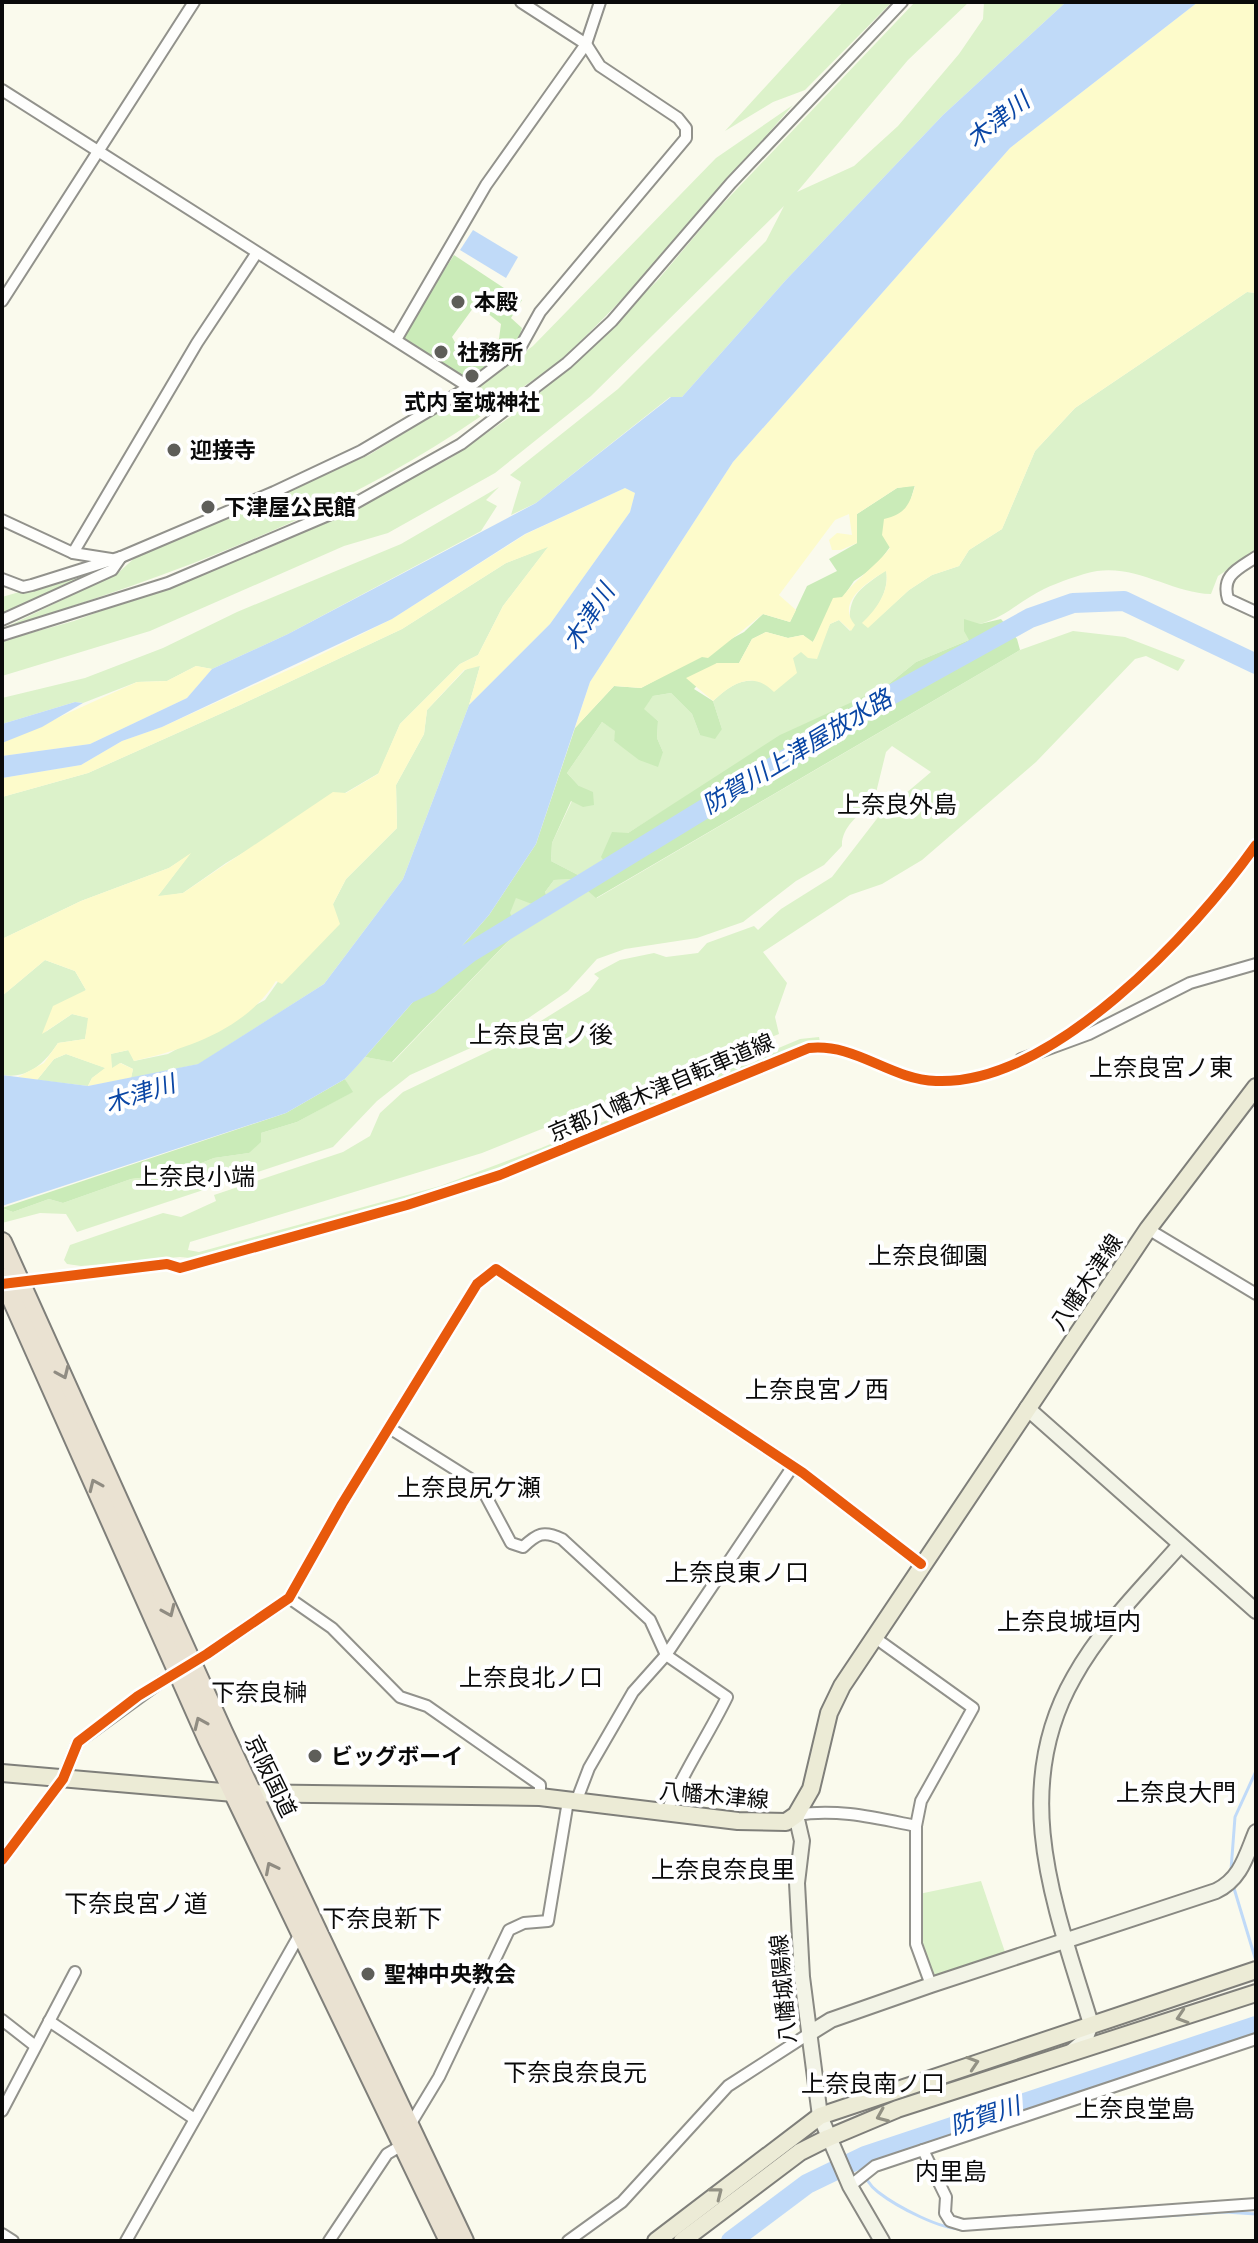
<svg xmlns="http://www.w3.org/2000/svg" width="1258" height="2243" viewBox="0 0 1258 2243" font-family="'Crimson Pro','Noto Sans JP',serif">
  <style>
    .green { fill: #dcf2ca }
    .forest { fill: #caebb8 }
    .sand { fill: #fdfbcb }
    .water { fill: #c0daf8 }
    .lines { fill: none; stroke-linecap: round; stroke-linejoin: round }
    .stream { stroke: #c0daf8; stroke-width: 3 }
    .river { stroke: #c0daf8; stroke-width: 20 }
    .street-casing { stroke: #92928c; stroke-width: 14 }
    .secondary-casing { stroke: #898983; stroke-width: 18 }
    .primary-casing { stroke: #7f7f7a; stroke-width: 20 }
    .highway-casing { stroke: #7f7f7a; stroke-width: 22 }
    .street { stroke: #fefefc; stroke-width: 10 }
    .secondary { stroke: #f3f4e7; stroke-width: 14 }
    .primary { stroke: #ecebd6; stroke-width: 16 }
    .highway { stroke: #eae2d2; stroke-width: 18 }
    .cycleway-casing { stroke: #fff; stroke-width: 15 }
    .cycleway { stroke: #e8590c; stroke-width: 10 }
    .oneway { stroke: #908c82 }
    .oneway2 { stroke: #929184 }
    .poi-dot { fill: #5e5e59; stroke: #fff; stroke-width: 3 }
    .labels { text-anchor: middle; stroke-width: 8; stroke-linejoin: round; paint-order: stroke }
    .poi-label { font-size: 22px; font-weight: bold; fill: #0a0a0a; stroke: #fff; text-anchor: start }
    .street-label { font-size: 22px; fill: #0a0a0a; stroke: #fff }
    .water-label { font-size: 24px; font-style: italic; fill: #0a46a5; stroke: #fff }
    .neighbourhood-label { font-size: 24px; fill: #0a0a0a; stroke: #fff }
  </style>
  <rect width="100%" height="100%" fill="#fafaed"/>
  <g class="green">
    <path d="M843,2H892L805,90L773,102L725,131Z"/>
    <path d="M915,2H969L908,60L797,192L854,166L898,126L959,54L983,19L984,2H1066L943,115L785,281L682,397H670L536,503L511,515L521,482L510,475L618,389L766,241L784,206L591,396L495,473L388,533L344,546L150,631L2,676V641L74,621L267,549L449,459L526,406L657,281L716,211Z"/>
    <path d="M793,105C719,189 647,279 565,356C546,373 522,387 501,402C350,512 178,573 2,629L118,573L139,554L369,455L458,400L533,346L716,158Z"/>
    <path d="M1247,292L1256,293V551L1218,576L1211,594C1173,593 1137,565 1097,571C1081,574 1059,582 1044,589C1021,600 1006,617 980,624L969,640L916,662L885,687L698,789L628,833L601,876H580L551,861L552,843L579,786L567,773L602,722L616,731L614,741L624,748L663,752L657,738L658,721L643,709L653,696L671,693L692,714L700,735L722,729L713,701C730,686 741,677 764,682L801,651L818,650L830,624L839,620L850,631C847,594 859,590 886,570C890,590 877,610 863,623L868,627L909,590L932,575L959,566L969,550L1002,529L1035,451L1075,408Z"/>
    <path d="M499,487L486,500L497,506L481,531L288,634L212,669L196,666L167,681L137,682L83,703L75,702L2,724V698L85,678L163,648L237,612L401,544Z"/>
    <path d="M549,546L503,606L478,655L460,664L400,724L379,773L226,863L183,893L157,897L189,855L169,868L81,901L2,939V797L88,773L240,705L402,629L506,563Z"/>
    <path d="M105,567L2,616V597Z"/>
    <path d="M1073,631L1125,637L1185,660L1178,671L1146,656L1135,659L1036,762L922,860L882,884L850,895L763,952L787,983L775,1017L779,1034L482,1153L190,1242L188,1250L199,1252L440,1186L541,1148L800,1039L819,1037L820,1042L769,1057L544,1156L439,1192L200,1259L180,1257L81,1266L67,1264L64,1260L70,1245L163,1213L181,1217L216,1201L214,1195L343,1152L370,1136L380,1113L403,1092L504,1044L589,991L599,978L594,974L620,960L654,953L666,957L698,953L707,943L754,926L758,930L781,909L832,877L879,816L931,772L892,746L886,752L873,805C859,813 841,828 842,846L824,865L796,881L743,922L697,938L625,949L597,959L568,991L511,1030L410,1075L377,1101L333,1147L77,1232L66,1214L40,1213L2,1223V1208L13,1212L49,1199L63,1203L131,1179L173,1174L214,1158L249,1153L261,1133L297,1122L352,1092L345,1079L365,1057L393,1062L518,931L509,913L516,897L552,912L545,892L554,880L574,879L597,898L1020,650Z"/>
    <path d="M475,665L480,666L469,705L403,879L324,984L199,1064L131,1078L133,1069L121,1063L112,1069L110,1054L129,1050L134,1061L168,1054L265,1000L333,904L346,879L397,828L396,785L424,734L427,710L465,670Z"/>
    <path d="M45,960L75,971L86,990L44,1033L72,1014L89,1018L85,1039L58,1043C44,1064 28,1079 2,1075V996Z"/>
    <path d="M66,1054L106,1068L92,1078L88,1086L37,1080L54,1059Z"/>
    <path d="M981,1881L1006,1955L937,1976C913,1960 919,1919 919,1894Z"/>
  </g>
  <g class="forest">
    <path d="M454,255L522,300L511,318L522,328L518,342L489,365L487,359L498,346L501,324L476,304L452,337L457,346L469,343L481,355L486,369L463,381L401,337Z"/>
    <path d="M915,485L908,509L899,516L890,547L876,566L854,581L812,643L803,635L788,638L766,632L752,639L739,663H717L694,689L713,701L722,729L715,739L700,735L692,714L671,693L653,696L644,709L658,721L657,738L663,752L658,767L639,760L614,741L615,731L602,722L567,773L579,786L593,792L594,805L583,807L571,801L552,843L551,861L580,876H601L606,864L601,857L612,832L628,833L780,735L885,687L916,662L969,640L964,631V619L980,624L1001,619L1017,639L1020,650L596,898L574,879L554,880L545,892L553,912L516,898L510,913L518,931L392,1062L365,1057L489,915L536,844L575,728L614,686L641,688L744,632L763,614L790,622L807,586L837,571L829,559L857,543V514L897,488Z"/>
    <path d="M345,1079L353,1092L297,1122L261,1133V1142L249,1153L214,1158L173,1174L131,1179L63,1203L49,1199L13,1212L2,1208L286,1113Z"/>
  </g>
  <g class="sand">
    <path d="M1198,2H1256V293L1247,292L1075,408L1035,451L1002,529L969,550L959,566L932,575L909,590L868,628L862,623C876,610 890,591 886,571C869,581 835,602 855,625L851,631L839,620L830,624L817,659L808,658L801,652L793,658L797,673L774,692C752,670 733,683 713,701L686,678L717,663H739L752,639L766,632L788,638L803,635L813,642L833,598L842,597C857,578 875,567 890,548L882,535L884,519C905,514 909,506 915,486L897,488L857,514V543L841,550H832L829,540L837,533L852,535L849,514L835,520L779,595L796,610L790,622L763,614L708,658L702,657L641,688L614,686L575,728L590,682L733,462L1010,148Z"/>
    <path d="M625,488L635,493L630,512L550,624L469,705L480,666L464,670L427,710L424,734L396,785L397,828L346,879L333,904L340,924L282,984L276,981C246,1029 187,1049 134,1061L128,1050L111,1054L112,1068L120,1063L133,1069L131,1078L88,1086L92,1078L105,1068L66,1054L54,1059L37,1080L18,1077L44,1063L58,1043L85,1039L88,1018L72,1014L42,1034L53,1006L86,990L75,971L45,960L2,996V939L81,901L169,868L191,853L158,896L183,893L333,792L346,793L378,774L400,724L460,664L478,655L503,606L548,547L506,563L402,629L240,705L88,773L2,797V778L81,765L122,741L162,727L306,662L392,619L526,534Z"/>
    <path d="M196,666L212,669L187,698L90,744L2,756V743L137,682L167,681Z"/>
  </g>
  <g class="water">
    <path d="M1066,2H1198L1010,148L733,462L590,682L536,844L489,915L358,1065L345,1079L286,1113L2,1206V1075L88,1086L198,1064L324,984L403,879L469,705L550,624L630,512L635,493L625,488L525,534L392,619L162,727L122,741L81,765L2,778V756L90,744L187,698L212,669L288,634L536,503L671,397H682L785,281L943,115Z"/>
    <path d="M473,230L518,257L506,278L460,250Z"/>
    <path d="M75,702L83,703L42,727L2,743V724Z"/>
  </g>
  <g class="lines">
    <g class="stream">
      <path d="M1231,1870L1235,1817L1256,1771"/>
      <path d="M1233,1885L1256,1961"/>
      <path d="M857,2160C863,2172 867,2184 878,2192C896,2206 942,2231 965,2229"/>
      <path d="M1104,2220L1225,2212L1256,2214"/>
    </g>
    <g class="river">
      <path d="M403,996L429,984L469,953L889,696L1030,618L1073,603L1124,601L1256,664"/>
      <path d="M731,2241L807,2184L865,2156L1256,2026"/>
    </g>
    <g class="street-casing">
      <g id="street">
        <path d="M2,90L469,387"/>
        <path d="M2,301L194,2"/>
        <path d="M397,338L486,185L586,44L600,2"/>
        <path d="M2,520L73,553L111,559"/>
        <path d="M73,553L197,343L256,254"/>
        <path d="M1256,557C1238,569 1221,575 1228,599L1256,612"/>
        <path d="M2,579L23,587L32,585L121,557L274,492L361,451L469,387L520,348L540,312L686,138V128L678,118L600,66L586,44L521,2"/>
        <path d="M2,620L112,570L121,557"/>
        <path d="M2,635L168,583L352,505L461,444L567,363L612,321L731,183L902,2"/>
        <path d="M1021,1059L1089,1034L1190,983L1256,964"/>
        <path d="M1148,1229L1256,1294"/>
        <path d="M391,1429L480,1485L511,1543L523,1547C537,1534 543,1530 562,1539L650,1620L666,1655L727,1697C708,1736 683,1772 666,1813"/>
        <path d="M289,1598L332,1628L400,1697L427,1706L540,1785V1797"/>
        <path d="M874,1637L973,1708L921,1801L916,1826V1944L931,1985"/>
        <path d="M207,1654L289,1598L342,1504L477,1284L496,1269L803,1473L921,1564"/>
        <path d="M576,1802L589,1768L633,1692L666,1655L793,1466"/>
        <path d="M796,1815C837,1808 876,1818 916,1826"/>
        <path d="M2,1860L63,1779L78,1742L162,1681"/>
        <path d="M2,2020L34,2045"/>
        <path d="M49,2021L193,2118"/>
        <path d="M2,2111L75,1972"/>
        <path d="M410,2125L439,2077L509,1930L524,1923L548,1921L568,1801"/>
        <path d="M923,2150L946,2197L945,2213L950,2221L963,2225L1256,2204"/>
        <path d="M850,2186L875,2166L1256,2039"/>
        <path d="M2,2234L13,2241"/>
        <path d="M126,2241L301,1932"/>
        <path d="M329,2241L387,2154L404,2144"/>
        <path d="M568,2241L622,2202L728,2086L810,2033"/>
      </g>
    </g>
    <g class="secondary-casing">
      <g id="secondary">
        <path d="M1027,1408L1256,1611"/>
        <path d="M796,1815L802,1841L797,1883L802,1977L820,2116L850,2186L882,2241"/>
        <path d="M810,2033L831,2020L931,1985L1216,1891C1241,1879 1246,1856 1256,1832"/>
        <path d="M1072,2051L1085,2040L1091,2024C1056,1909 1008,1792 1074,1677C1101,1628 1143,1587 1180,1545"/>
      </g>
    </g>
    <g class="primary-casing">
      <g id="primary">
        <path d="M2,1773L234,1793L540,1797L738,1821L786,1822L796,1815L811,1789L829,1713L842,1686L1148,1229L1256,1087"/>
        <path d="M656,2241L820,2116L1256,1970"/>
        <path d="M682,2241L800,2152L828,2138L897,2109L1256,1993"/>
      </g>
    </g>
    <g class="highway-casing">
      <g id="highway">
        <path d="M2,1242L223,1732L464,2241"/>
        <path d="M2,1277L208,1740L449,2241"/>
      </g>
    </g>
    <use href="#street" class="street"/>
    <use href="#secondary" class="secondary"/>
    <use href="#primary" class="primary"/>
    <use href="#highway" class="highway"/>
    <g class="cycleway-casing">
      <g id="cycleway">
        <path d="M2,1284L167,1264L180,1268L407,1205L500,1175L809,1048C856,1043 889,1079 936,1081C1052,1086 1195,931 1256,845"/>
        <path d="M2,1860L63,1779L78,1742L138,1696L207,1654L289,1598L342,1504L477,1284L496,1269L803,1473L921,1564"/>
      </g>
    </g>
    <use href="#cycleway" class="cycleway"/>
  </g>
  <defs><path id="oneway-chevron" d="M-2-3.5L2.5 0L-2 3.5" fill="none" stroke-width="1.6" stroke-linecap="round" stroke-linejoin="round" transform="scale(2)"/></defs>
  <g class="oneway">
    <use href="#oneway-chevron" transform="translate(63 1373) rotate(66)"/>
    <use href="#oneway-chevron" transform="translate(95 1485) rotate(-114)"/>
    <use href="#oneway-chevron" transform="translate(169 1611) rotate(66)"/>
    <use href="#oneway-chevron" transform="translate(200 1723) rotate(-114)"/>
    <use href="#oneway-chevron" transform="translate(271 1868) rotate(-117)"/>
  </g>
  <g class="oneway2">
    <use href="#oneway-chevron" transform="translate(1182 2017) rotate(162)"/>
    <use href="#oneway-chevron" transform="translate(973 2063) rotate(-18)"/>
    <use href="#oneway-chevron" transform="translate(882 2116) rotate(157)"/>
    <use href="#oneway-chevron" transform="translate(717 2193) rotate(-38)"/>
  </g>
  <g class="poi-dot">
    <circle cx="458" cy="302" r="8"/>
    <circle cx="441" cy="352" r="8"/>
    <circle cx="472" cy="376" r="8"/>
    <circle cx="174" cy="450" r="8"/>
    <circle cx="208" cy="507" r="8"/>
    <circle cx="315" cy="1756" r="8"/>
    <circle cx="368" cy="1974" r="8"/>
  </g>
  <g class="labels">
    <g class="poi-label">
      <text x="474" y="310">本殿</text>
      <text x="457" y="360">社務所</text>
      <text x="472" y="410" text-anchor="middle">式内 室城神社</text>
      <text x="190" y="458">迎接寺</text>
      <text x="224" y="515">下津屋公民館</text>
      <text x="331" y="1764">ビッグボーイ</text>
      <text x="384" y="1982">聖神中央教会</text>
    </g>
    <g class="street-label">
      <text transform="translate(661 1087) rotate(-23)" y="8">京都八幡木津自転車道線</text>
      <text transform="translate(1086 1282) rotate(-56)" y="8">八幡木津線</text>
      <text transform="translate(271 1776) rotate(64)" y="8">京阪国道</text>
      <text transform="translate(714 1795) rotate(5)" y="8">八幡木津線</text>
      <text transform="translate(783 1989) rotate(-95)" y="8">八幡城陽線</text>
    </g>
    <g class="water-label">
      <text transform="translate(998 120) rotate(-38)" y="8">木津川</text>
      <text transform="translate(589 617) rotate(-57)" y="8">木津川</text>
      <text transform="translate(797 752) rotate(-31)" y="8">防賀川上津屋放水路</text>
      <text transform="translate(140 1094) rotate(-18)" y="8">木津川</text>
      <text transform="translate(985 2116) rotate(-18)" y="8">防賀川</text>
    </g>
    <g class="neighbourhood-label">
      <text x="897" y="813">上奈良外島</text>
      <text x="541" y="1043">上奈良宮ノ後</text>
      <text x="1161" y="1076">上奈良宮ノ東</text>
      <text x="195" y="1185">上奈良小端</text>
      <text x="928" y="1264">上奈良御園</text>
      <text x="817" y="1398">上奈良宮ノ西</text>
      <text x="469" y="1496">上奈良尻ケ瀬</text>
      <text x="737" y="1581">上奈良東ノ口</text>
      <text x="1069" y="1630">上奈良城垣内</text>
      <text x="531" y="1686">上奈良北ノ口</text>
      <text x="259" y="1701">下奈良榊</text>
      <text x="1176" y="1801">上奈良大門</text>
      <text x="723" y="1878">上奈良奈良里</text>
      <text x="136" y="1912">下奈良宮ノ道</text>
      <text x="382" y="1927">下奈良新下</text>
      <text x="575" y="2081">下奈良奈良元</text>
      <text x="873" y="2092">上奈良南ノ口</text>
      <text x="1135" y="2117">上奈良堂島</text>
      <text x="951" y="2180">内里島</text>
    </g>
  </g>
  <rect width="1258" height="2243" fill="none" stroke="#0a0a0a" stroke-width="8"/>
</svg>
